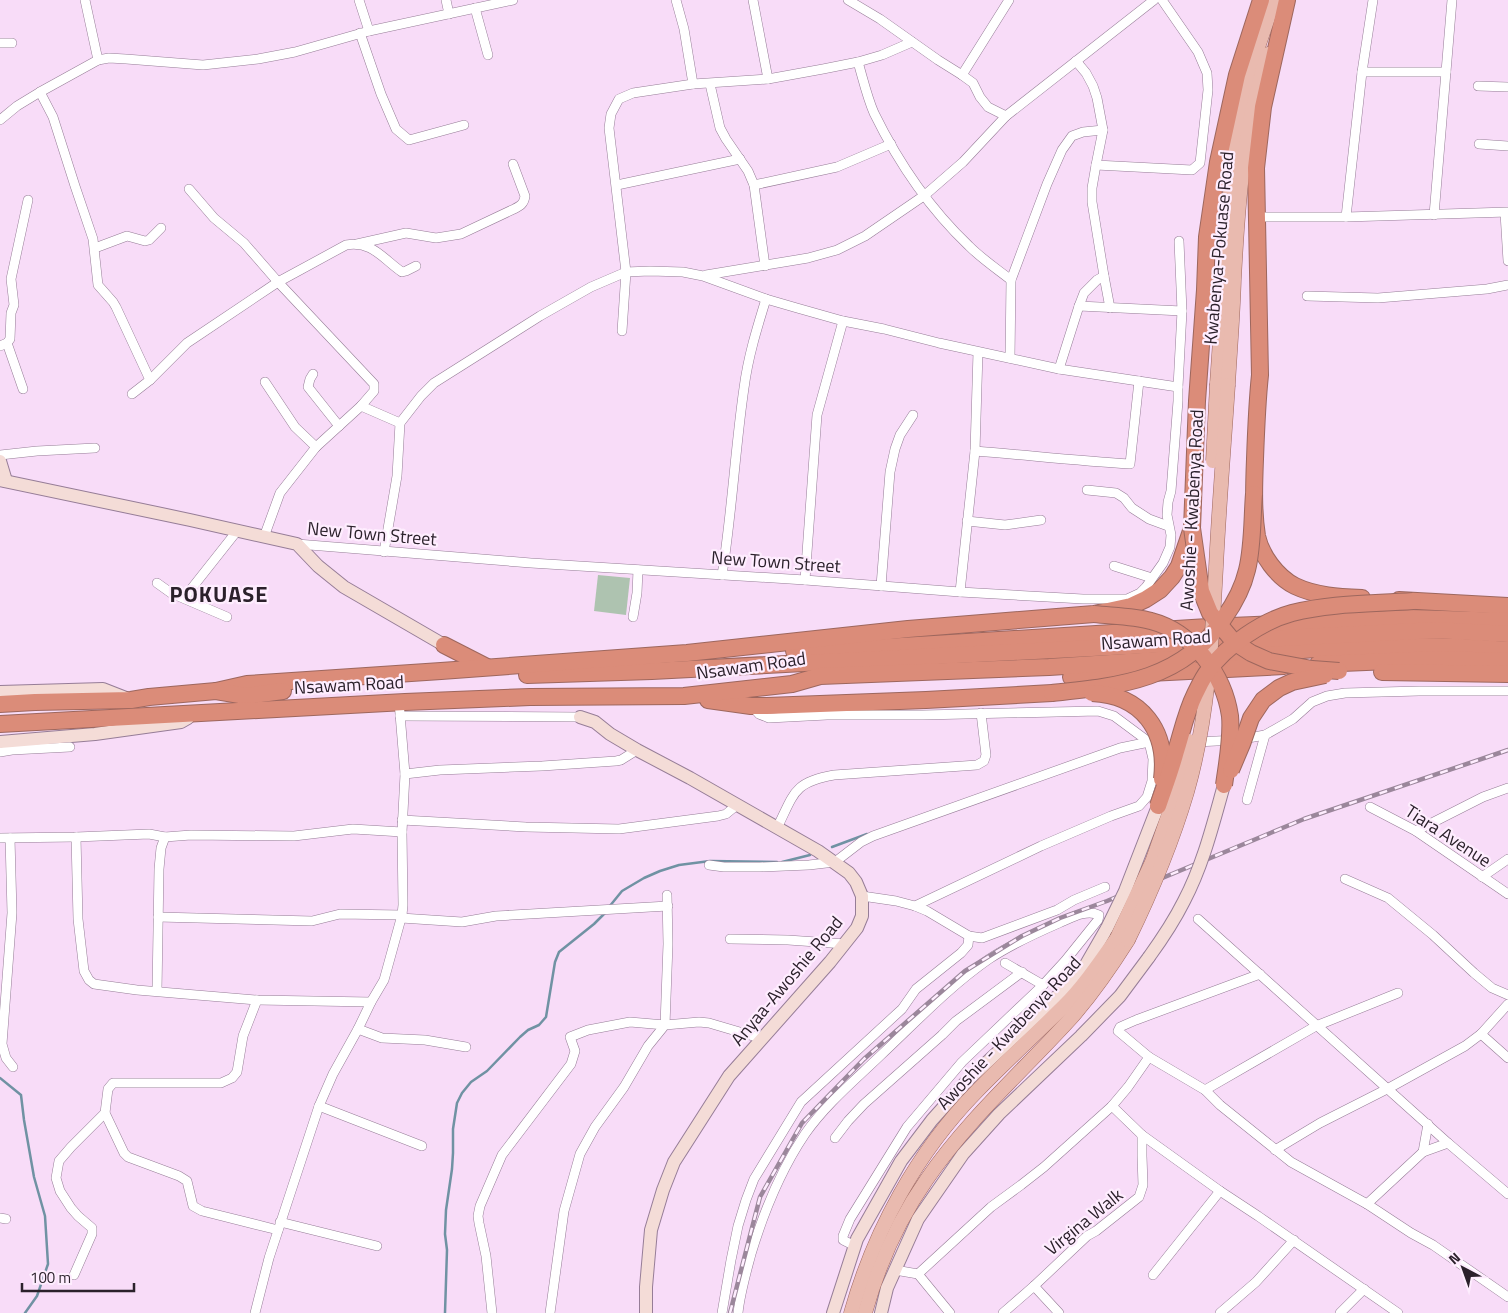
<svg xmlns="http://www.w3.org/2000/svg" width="1508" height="1313" viewBox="0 0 1508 1313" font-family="'Titillium Web',sans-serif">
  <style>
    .green { fill: #aec3b0 }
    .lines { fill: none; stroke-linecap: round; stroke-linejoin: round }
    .stream { stroke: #7092a3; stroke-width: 2.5 }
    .street-casing { stroke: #967d97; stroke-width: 10 }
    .secondary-casing { stroke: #967d97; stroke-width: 14 }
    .primary-casing { stroke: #9d675e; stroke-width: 15 }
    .highway-casing { stroke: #9d675e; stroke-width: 18 }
    .street { stroke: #fff; stroke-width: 9 }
    .secondary { stroke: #f4dcd7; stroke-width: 12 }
    .primary { stroke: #e9baaf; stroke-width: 14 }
    .highway { stroke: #db8c79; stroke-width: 16 }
    .rail-casing { stroke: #9b879b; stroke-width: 4.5 }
    .rail { stroke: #feedfe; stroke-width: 2.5; stroke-dasharray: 8; stroke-linecap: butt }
    .secondary-bridge-casing { stroke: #967d97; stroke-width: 14; stroke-linecap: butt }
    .primary-bridge-casing { stroke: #9d675e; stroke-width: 15; stroke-linecap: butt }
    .highway-bridge-casing { stroke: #9d675e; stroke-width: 18; stroke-linecap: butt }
    .secondary-bridge { stroke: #f4dcd7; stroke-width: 12 }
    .primary-bridge { stroke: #e9baaf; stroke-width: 14 }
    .highway-bridge { stroke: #db8c79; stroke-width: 16 }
    .labels { text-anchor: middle; stroke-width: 4.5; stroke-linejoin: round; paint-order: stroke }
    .street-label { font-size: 18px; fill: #2b212b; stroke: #feedfe }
    .district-label { font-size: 22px; font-weight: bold; letter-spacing: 1px; fill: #2b212b; stroke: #feedfe }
  </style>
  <rect width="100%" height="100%" fill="#f8dcf8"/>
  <path class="green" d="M598,575L630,578L626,615L594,611Z"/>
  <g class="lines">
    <g class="stream">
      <path d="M832,847L867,834"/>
      <path d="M782,862L810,855"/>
      <path d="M609,907L622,891L644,878L660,871L679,865L710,861L777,862"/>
      <path d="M0,1078L21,1095L24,1120L34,1177L45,1216L48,1264L37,1296L25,1313"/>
      <path d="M445,1313L447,1250L445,1234L446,1210L452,1169L453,1153V1129L457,1103L462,1093L471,1082L487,1071L520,1037L528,1030L539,1025L546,1017L555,962L559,952L594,924L606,912"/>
    </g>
    <g class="street-casing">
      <g id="street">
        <path d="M85,0L98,60"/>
        <path d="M359,0L369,31"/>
        <path d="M446,0L449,14"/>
        <path d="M676,0L684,29L693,84"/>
        <path d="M753,0L768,79"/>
        <path d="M848,0L880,19L938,60L962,75L973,83L980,97L988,107L1006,116"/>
        <path d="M475,8L488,55"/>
        <path d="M360,33L381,94L396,129L409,140L464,125"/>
        <path d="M0,43H12"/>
        <path d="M1076,61L1086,73L1093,86L1097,98L1103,130L1096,165L1192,170L1200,163L1208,90L1207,73L1198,52L1162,0"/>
        <path d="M858,62C863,79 867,97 874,113C898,162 930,209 969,246C982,259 997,269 1011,280"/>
        <path d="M1362,72H1446"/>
        <path d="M962,75L1009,0"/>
        <path d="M710,84L720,128L726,139L748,171L754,185L765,266"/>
        <path d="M1478,86L1508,87"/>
        <path d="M40,92L53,117L75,186L93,239L98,285L113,302L116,307L150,380"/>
        <path d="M0,120L17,106L40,92L98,60L109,58L126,59L203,65L258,59L295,52L369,31L513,0"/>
        <path d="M1479,144L1508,146"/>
        <path d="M617,185L740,159"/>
        <path d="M754,185L837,167L891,144"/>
        <path d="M189,189L214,218L244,243L278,282L374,384V391L361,406L316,447L280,493L264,537"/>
        <path d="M1505,213L1508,261"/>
        <path d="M1434,215L1452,0"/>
        <path d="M1257,217H1346L1508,212"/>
        <path d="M1346,217L1362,72L1373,0"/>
        <path d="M357,244L406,233L436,238L461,234L514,209C520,206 524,204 525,196L513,164"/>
        <path d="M95,248L127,236L145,241L149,240L161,228"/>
        <path d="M706,275L808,258L837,250L865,236L925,195L963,162L1006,116L1154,0"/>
        <path d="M1104,276L1110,308"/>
        <path d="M1307,296L1378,298L1487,289L1508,285"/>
        <path d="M1079,306L1182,311"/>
        <path d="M622,331L626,272L609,128L611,114L619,99L633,93L693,84L768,79L823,69L858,62L882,55L912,42"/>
        <path d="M7,343L23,389"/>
        <path d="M0,346L7,343L10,339L11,313L14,305L11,279L28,200"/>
        <path d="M1010,358L1011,280L1047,184L1062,150L1072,136L1083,132L1103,130"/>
        <path d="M1059,369L1079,306L1084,293L1097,280L1104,276L1092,202V188L1096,165"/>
        <path d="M313,374L310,379L308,387L339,426"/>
        <path d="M265,382L295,427L316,447"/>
        <path d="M132,394L150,380L187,343L278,282L346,245C372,240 384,260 402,272L406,271L416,266"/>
        <path d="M361,406L400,423"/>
        <path d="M975,451C1026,455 1078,461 1130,464L1139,381"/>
        <path d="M0,455L37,451L95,448"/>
        <path d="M1087,490L1116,493L1124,498L1132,508L1149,519L1168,526"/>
        <path d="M967,521L1005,525L1041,520"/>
        <path d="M297,544L531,563L805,580L960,592L1083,599H1127L1140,593L1146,587L1163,563L1170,547L1171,535L1167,515L1168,502L1171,491L1178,401V387"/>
        <path d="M384,552L397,476L400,423L421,396L434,383L540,316L591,287L626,272L650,271L683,272L703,276L766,299L797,308L843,321L884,329L939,343L1059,369L1178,387L1182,311L1179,241"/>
        <path d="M1114,566L1152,578"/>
        <path d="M722,575C732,513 735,450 744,388C748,357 757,328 766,299"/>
        <path d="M805,580L817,415L843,321"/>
        <path d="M157,583L171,593L227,617"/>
        <path d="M881,586L890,472L895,449L900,435L913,415"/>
        <path d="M960,592L975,451L978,352"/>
        <path d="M184,598L237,531"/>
        <path d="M633,617L637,593L638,570"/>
        <path d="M752,706L759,714L769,718L827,715H923L1098,711L1114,716L1149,742L1153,759L1152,781L1147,797L1139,806L1111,816L1041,846L915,906"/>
        <path d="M400,716L580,717"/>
        <path d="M1196,742L1237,740L1265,735L1293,719L1312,702L1327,696L1345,693L1419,691H1508"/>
        <path d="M0,752L12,750L70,747"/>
        <path d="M405,774L440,770L542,766L616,761L621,760L637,750"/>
        <path d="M1247,800L1265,735"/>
        <path d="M1370,807L1416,831L1508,894"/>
        <path d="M402,820L526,827L619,829L718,816L726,814L737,805"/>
        <path d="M777,828C794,794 793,782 834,775L977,765L984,761L986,755L981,713"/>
        <path d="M1416,831L1483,797L1508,788"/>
        <path d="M76,837L78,919L84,971L89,980L94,984L137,990L257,1000L371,1002"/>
        <path d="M0,838L76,837L149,834L165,837L191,835L294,836L353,829L402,832"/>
        <path d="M10,838L12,913L2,1044L6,1058L13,1067"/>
        <path d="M709,865L724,867H760L809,865L835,862L861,842L873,836L1120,748L1149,742L1163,743"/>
        <path d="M1482,877L1508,859"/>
        <path d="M1345,879L1388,898L1433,935L1474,973L1492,988L1508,995"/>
        <path d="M862,896L896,901L915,906L927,911L969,936L982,938L1057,910L1074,900L1105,887"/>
        <path d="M158,917L312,921L340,914L402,915"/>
        <path d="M401,918L462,922L496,916L668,906"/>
        <path d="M1198,919L1448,1143L1508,1194"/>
        <path d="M730,939L788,940L845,944"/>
        <path d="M1260,974L1136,1020L1120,1027L1118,1031L1149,1057L1205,1090L1220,1105L1291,1162L1367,1204L1411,1233L1433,1245L1508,1297"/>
        <path d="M157,991L159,869L161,848L165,837"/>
        <path d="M257,1000L243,1036L237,1072L232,1078L221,1083H113L108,1089L105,1113L124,1153L128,1157L179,1176L187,1181L193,1206L202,1211L278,1230"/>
        <path d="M358,1029L382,1038L425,1040L466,1047"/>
        <path d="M1481,1034L1508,1058"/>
        <path d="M1205,1090L1316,1026L1398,993"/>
        <path d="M319,1106L422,1146"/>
        <path d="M1112,1106L1142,1135L1220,1191L1258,1216L1398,1313"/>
        <path d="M835,1138L848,1121L864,1104L942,1035L956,1021L1022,972"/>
        <path d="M1275,1150L1320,1123L1389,1088L1465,1046L1481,1034L1508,1004"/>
        <path d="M1423,1152L1428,1124"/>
        <path d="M1367,1204L1423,1152L1448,1143"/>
        <path d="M0,1218L6,1219"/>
        <path d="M280,1222L377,1246"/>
        <path d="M855,1246L843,1240V1236L850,1219L907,1127L962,1062L1043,985"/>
        <path d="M895,1270L918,1274L950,1313"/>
        <path d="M918,1274L991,1207L1021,1185L1044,1167L1112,1106L1128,1087L1149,1057"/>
        <path d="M74,1275L92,1234V1228L78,1216L71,1208L60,1191L56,1178L59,1161L71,1147L105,1113"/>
        <path d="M1153,1275L1220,1191"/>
        <path d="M1034,1286L1059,1313"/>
        <path d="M255,1313L269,1258L319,1106L333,1074L358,1029L371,1002L384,980L402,915L403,905L402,832L405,774L399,702"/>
        <path d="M492,1313L486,1256L479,1223L478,1216L480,1206L502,1155L571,1064L575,1051L570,1037L588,1030L630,1022L665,1025L668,944L667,895"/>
        <path d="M550,1313L564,1211L580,1154L595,1127L624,1087L648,1046L665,1025L699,1022L709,1023L763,1039"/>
        <path d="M722,1313L731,1260L738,1226L746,1200L754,1179L801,1102L902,1009L916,989L961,953L968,945L969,936"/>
        <path d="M738,1313C740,1293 746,1273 751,1254C764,1211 780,1171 805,1134C826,1104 855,1080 881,1055C916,1022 950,986 989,959C1010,945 1036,933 1059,923C1071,918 1086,909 1099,915L1098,920L1065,961L1043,985L1005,963"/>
        <path d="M1003,1313L1034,1286L1087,1236L1096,1231L1139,1197L1143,1185L1142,1156V1135"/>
        <path d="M1220,1313L1256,1282L1294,1240"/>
        <path d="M1340,1313L1364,1289"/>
      </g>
    </g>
    <g class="secondary-casing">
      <g id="secondary">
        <path d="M0,461L6,481"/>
        <path d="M0,480L190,520L297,544L318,566L344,587L444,645"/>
        <path d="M0,692L103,689L126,698"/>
        <path d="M580,717L595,722L610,734L637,750L690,778L818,851L849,873L856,882L862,896V916L857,928L830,962L729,1076L674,1162L663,1190L651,1230L646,1287V1313"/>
        <path d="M0,742L95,734L181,722L188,718"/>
        <path d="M833,1313L857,1239L901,1161L932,1120L967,1081L1065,989L1084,968L1107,928"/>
        <path d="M881,1313L887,1288L918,1219L963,1154L999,1114L1081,1036L1120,996L1149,957"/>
      </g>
    </g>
    <g class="primary-casing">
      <g id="primary">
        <path d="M1217,384L1232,165L1243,108L1255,56L1274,0"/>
        <path d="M1228,385C1230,349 1233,314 1234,279C1238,203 1243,127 1268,54"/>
        <path d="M851,1313C874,1231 917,1152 977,1091C1005,1062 1035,1035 1064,1006C1084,986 1100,962 1117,938"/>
        <path d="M865,1313C878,1266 899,1219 927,1179C968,1119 1024,1070 1072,1017C1093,993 1111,967 1128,940"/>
      </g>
    </g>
    <g class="highway-casing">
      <g id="highway">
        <path d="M1287,0L1263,107L1256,168L1260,375C1257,403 1256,431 1255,459C1254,484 1253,511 1257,536C1261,555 1277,577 1295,586C1316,596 1339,597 1362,598"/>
        <path d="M1399,600L1508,606"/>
        <path d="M444,645L487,667"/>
        <path d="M794,651H822L1208,627L1410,618L1508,621"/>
        <path d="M1213,656C1311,649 1410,641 1508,650"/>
        <path d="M1318,664L1438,659L1508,661"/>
        <path d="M1382,672L1508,674"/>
        <path d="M527,675L652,671L1435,630L1508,634"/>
        <path d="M1071,677L1284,666"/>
        <path d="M216,691L247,684L441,671L687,653L908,629L1094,614L1131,606L1146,599L1160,590L1172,577L1179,566L1192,528L1197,401L1205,290L1207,237L1218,162L1237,75L1261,0"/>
        <path d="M708,700L751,706H767L926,700L1052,693"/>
        <path d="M0,704L35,702L131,700L149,697L216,691L246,696L283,691"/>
        <path d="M0,724L405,702L530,697L684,696L792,684L820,676L1049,667L1189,658"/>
      </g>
    </g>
    <use href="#street" class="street"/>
    <use href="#secondary" class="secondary"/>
    <use href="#primary" class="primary"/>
    <use href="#highway" class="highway"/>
    <g class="rail-casing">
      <path id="rail" d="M730,1313L760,1197L802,1123L864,1059L965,971L1022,936L1060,918L1107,901L1304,819L1508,750"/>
    </g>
    <use href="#rail" class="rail"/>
    <g class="secondary-bridge-casing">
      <g id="secondary-bridge">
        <path d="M1107,928L1125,891L1158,806"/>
        <path d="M1149,957C1162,939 1174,921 1184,901C1203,865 1213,824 1224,785"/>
      </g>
    </g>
    <g class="primary-bridge-casing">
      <g id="primary-bridge">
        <path d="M1213,461L1217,384"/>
        <path d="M1117,938L1152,862L1172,805L1189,741"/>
        <path d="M1128,940C1151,893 1172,843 1187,792C1208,719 1212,642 1216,567C1219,506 1224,445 1228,385"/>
      </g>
    </g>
    <g class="highway-bridge-casing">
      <g id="highway-bridge">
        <path d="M1192,528L1201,591L1210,613L1234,642L1251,653L1269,661L1312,669L1339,671"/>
        <path d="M1094,614C1112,616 1134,616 1151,621C1193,632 1224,675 1230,716C1232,738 1227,763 1224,785"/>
        <path d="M1052,693C1120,686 1183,680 1224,618C1234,604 1243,587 1247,570C1253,546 1252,519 1254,494"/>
        <path d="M1092,693C1142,695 1168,731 1162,779"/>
        <path d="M1231,770L1242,744L1251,718L1263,700L1279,688L1292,682L1325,675"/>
        <path d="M1158,806C1164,788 1171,770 1176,751C1182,732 1186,712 1195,694C1199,686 1203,677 1208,671C1226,646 1262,621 1292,613C1331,603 1373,604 1413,601"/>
      </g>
    </g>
    <use href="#secondary-bridge" class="secondary-bridge"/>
    <use href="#primary-bridge" class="primary-bridge"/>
    <use href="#highway-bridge" class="highway-bridge"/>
  </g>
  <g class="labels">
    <g class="street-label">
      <text transform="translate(1219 248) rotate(-85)" y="6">Kwabenya-Pokuase Road</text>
      <text transform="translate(1192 510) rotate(-87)" y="6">Awoshie - Kwabenya Road</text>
      <text transform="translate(372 534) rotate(5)" y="6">New Town Street</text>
      <text transform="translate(776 562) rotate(4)" y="6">New Town Street</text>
      <text transform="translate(1156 640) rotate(-4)" y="6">Nsawam Road</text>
      <text transform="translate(751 666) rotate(-8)" y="6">Nsawam Road</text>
      <text transform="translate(349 685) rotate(-3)" y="6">Nsawam Road</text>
      <text transform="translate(1448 836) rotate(33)" y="6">Tiara Avenue</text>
      <text transform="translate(787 981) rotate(-50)" y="6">Anyaa-Awoshie Road</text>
      <text transform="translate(1009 1033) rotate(-47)" y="6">Awoshie - Kwabenya Road</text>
      <text transform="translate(1084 1222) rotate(-39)" y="6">Virgina Walk</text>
    </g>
    <g class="district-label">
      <text x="219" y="602">POKUASE</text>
    </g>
  </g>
  <g transform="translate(1463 1268) rotate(319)" stroke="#feedfe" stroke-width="4" paint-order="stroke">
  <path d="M0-4L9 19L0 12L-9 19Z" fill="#2b212b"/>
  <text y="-8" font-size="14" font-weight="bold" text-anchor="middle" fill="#2b212b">N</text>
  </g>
  <path d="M22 1283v8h112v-8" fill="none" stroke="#2b212b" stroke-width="2.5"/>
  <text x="30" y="1283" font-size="15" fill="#2b212b" stroke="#feedfe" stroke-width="4" paint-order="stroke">100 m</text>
</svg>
